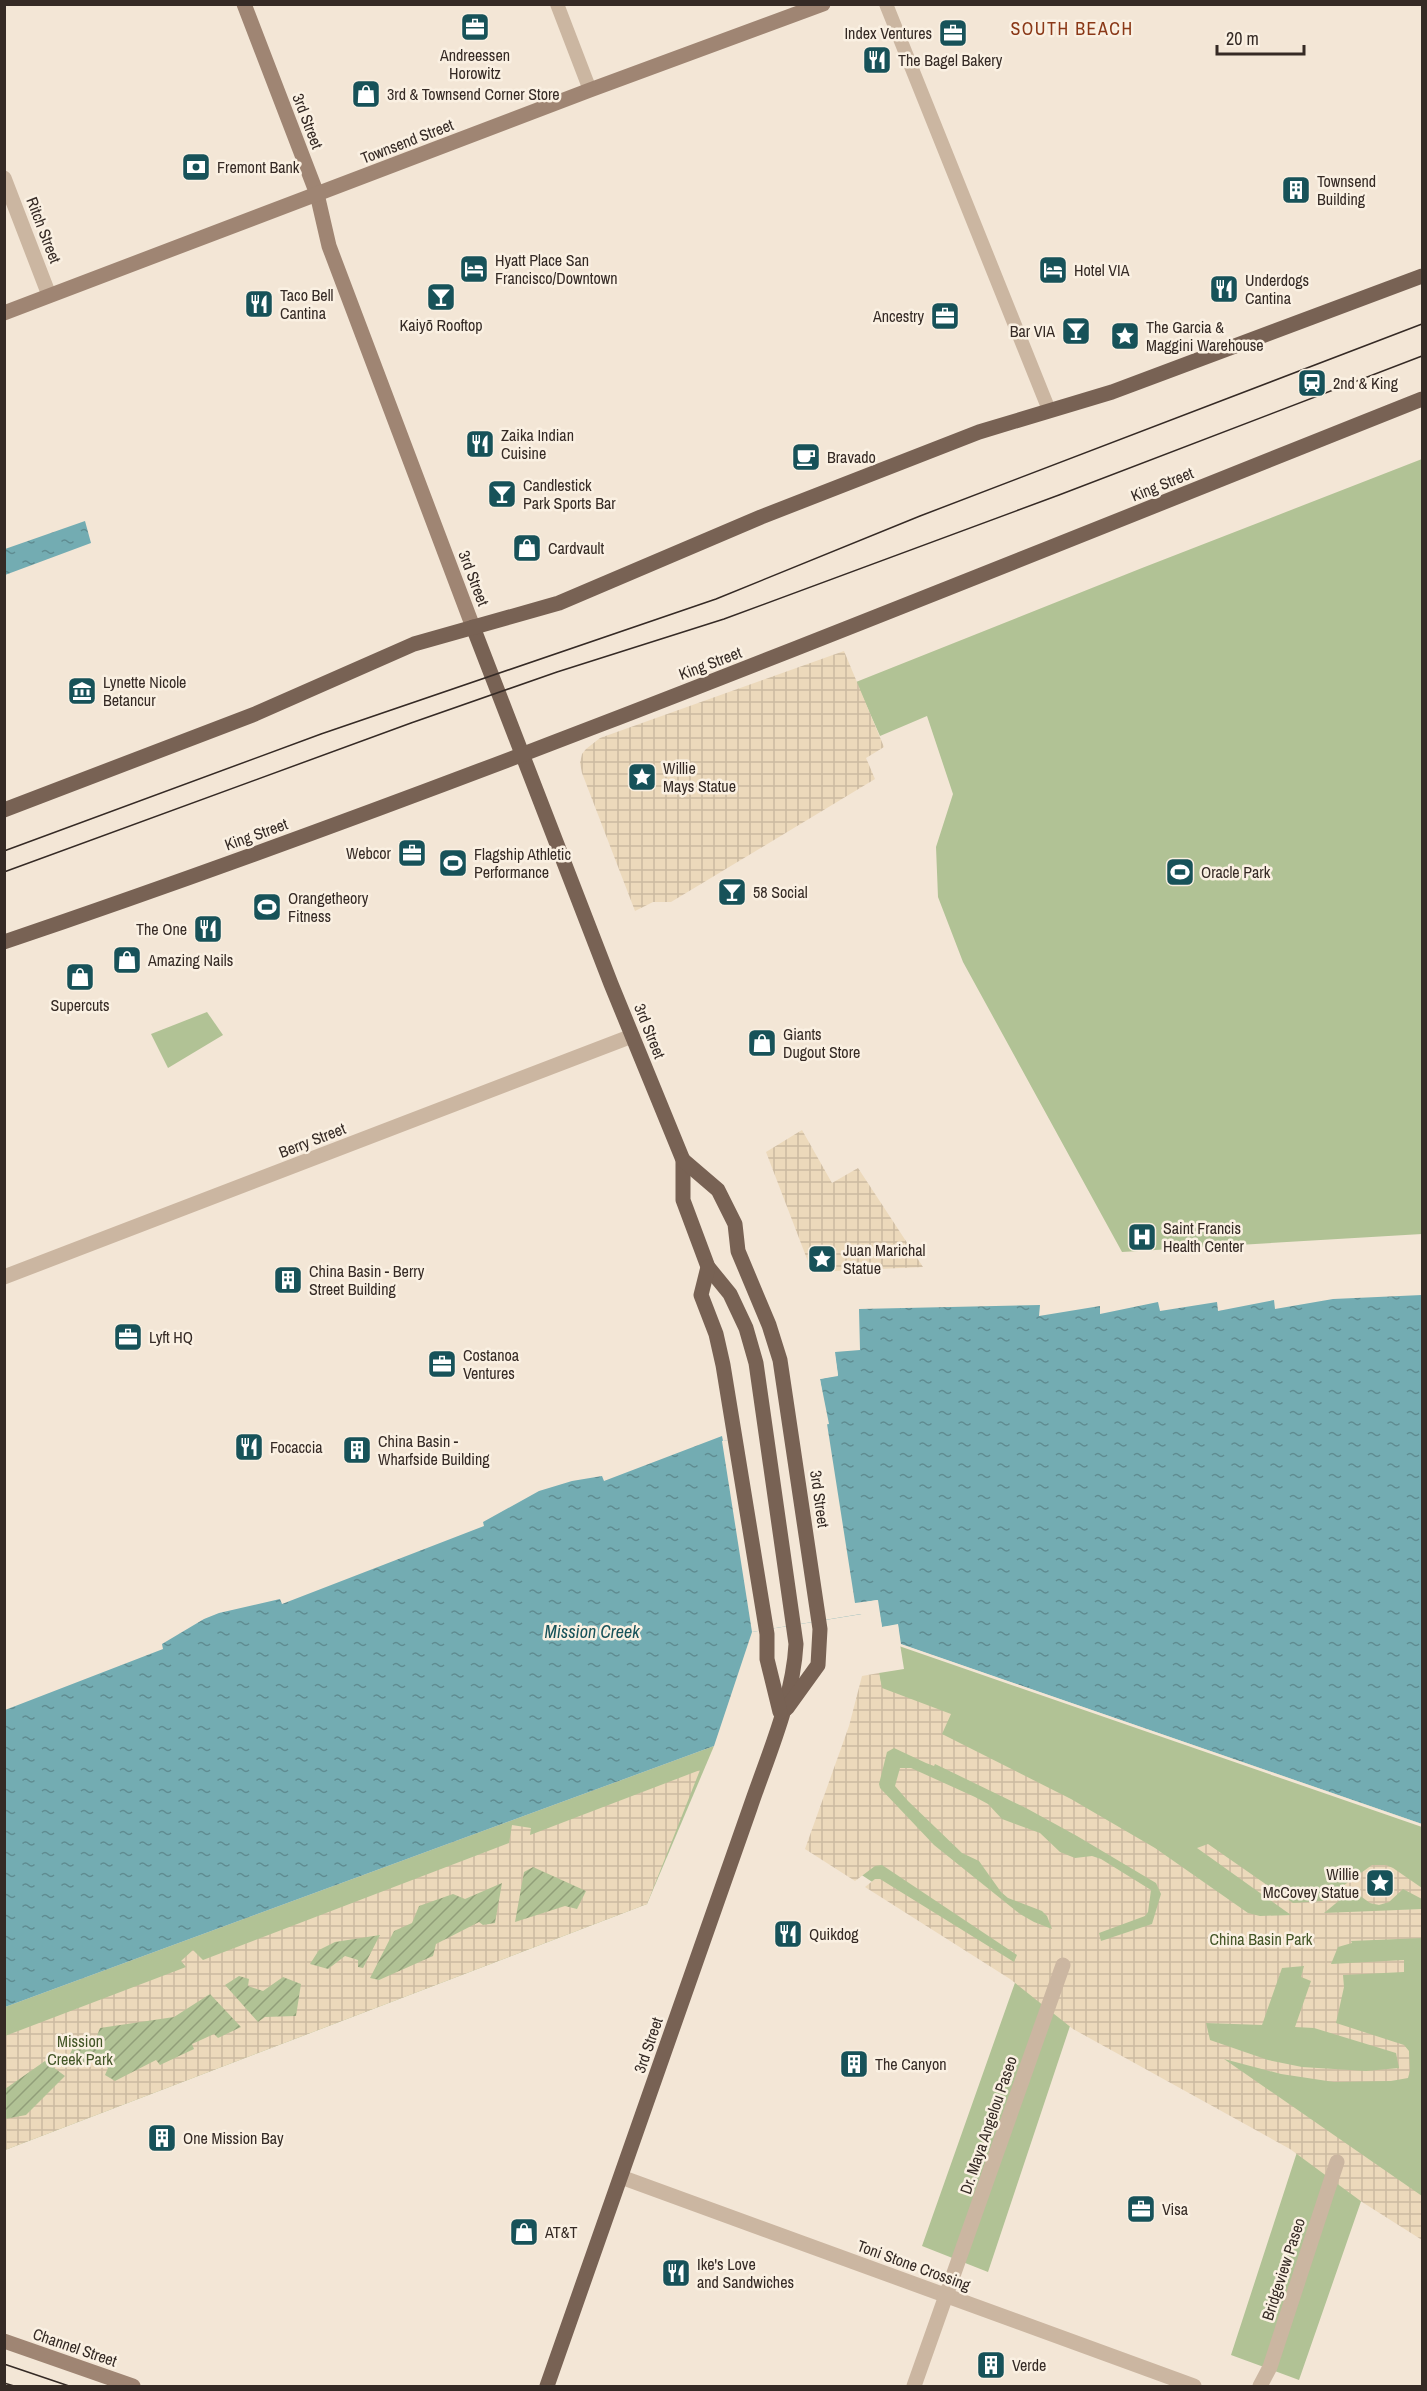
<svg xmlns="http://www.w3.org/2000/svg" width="1427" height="2391" viewBox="0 0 1427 2391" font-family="'Archivo Narrow',sans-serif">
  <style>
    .park { fill: #b1c295 }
    .garden { fill: url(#garden-furrows) }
    .plaza { fill: url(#plaza-grid); fill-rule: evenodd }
    .water { fill: url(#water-ripples) }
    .pier { fill: #f3e6d6 }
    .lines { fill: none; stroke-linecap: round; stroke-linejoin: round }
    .lane { stroke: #cbb6a1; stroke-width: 14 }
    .street { stroke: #cbb6a1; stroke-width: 15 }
    .secondary { stroke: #9f8573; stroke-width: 15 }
    .primary { stroke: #786254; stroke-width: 15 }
    .tram { stroke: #352a25; stroke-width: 1.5 }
    .labels { text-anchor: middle; stroke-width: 5; stroke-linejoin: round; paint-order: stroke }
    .poi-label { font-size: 16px; fill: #352a25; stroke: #faf0e2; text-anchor: start }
    .street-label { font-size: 16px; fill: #352a25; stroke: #faf0e2 }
    .park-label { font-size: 16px; fill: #425526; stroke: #faf0e2 }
    .neighbourhood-label { font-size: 18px; letter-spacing: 1.5px; fill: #8a3817; stroke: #faf0e2 }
    .water-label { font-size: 18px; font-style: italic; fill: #175259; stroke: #faf0e2 }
  </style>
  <defs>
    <pattern id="garden-furrows" width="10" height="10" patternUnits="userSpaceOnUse" patternTransform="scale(1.5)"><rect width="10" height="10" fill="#b1c295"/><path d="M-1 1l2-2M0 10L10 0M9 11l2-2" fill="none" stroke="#919e79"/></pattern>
    <pattern id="plaza-grid" width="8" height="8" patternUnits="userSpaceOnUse" patternTransform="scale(1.5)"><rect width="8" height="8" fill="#ecd9bb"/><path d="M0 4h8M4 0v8" fill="none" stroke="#cbbaa1"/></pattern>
    <pattern id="water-ripples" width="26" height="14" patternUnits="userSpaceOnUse" patternTransform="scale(1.5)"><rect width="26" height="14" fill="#73acb2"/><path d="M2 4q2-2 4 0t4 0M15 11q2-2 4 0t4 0" fill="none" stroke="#5f8c91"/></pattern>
  </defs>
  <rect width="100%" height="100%" fill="#f3e6d6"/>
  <g class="park">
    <path d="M1422,459V1234L1122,1252L963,962L938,897L936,847L953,794L927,716L880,736L856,682L1142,568Z"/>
    <path d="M207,1012L223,1035L168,1068L151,1034Z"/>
    <path d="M900,1644L1422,1824V2219L1366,2187L1299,2380L1231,2355L1299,2146L1072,2020L988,2272L922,2246L1017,1977L816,1845L881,1688L879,1673L904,1669Z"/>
    <path d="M714,1746L647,1904L5,2150V2007Z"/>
  </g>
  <g class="garden">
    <path d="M533,1867L586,1891L577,1910L515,1922L524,1872Z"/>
    <path d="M502,1883L495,1923L483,1925L433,1956L379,1980L370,1978L394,1931L412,1923L419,1906L453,1894L465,1899Z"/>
    <path d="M381,1935L363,1969L358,1967L328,1969L310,1964L318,1950L335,1942Z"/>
    <path d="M239,1976L249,1979L283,1977L301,1984L296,2016L265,2017L258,2022L225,1985Z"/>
    <path d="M211,1994L241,2027L218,2039L214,2034L193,2044L194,2049L159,2065L156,2060L116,2081L70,2054L78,2037L100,2028L174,2017Z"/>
    <path d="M45,2061L65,2076L26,2115L5,2119V2089Z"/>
  </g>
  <g class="plaza">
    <path d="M844,651L884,747L866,758L875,779L671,902H653L635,911L582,773L580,763L582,754L586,749L600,738Z"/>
    <path d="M802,1130L832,1183L858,1168L923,1267L812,1272L766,1152Z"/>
    <path d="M879,1673L882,1688L951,1714L942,1734L1071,1799L1155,1848L1248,1913L1260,1916L1291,1915L1197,1848L1208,1844L1293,1903L1322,1901L1372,1865H1386L1393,1868L1422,1888V1899L1403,1889L1389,1902L1379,1905L1370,1903L1352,1890L1324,1913L1422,1909V1938L1351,1941L1352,1943L1338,1947L1331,1964L1404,1960V1972L1343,1975L1344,1987L1336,2023L1404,2045L1409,2051L1410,2071L1408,2078L1391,2081L1334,2082L1281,2074L1224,2059L1422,2196V2240L1362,2202L1290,2149L1073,2029L1010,1979L865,1887L875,1879H880L1014,1962L1017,1955L882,1865L875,1866L855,1881L805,1849L849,1726L862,1676ZM894,1748L926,1763L934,1766L935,1764L1026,1808L1077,1836L1156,1883L1161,1894L1152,1924L1101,1941L1099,1933L1145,1916L1148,1912L1151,1890L1101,1859L1092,1856L1075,1858L1060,1852L1040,1833L1002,1819L988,1804L975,1797L911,1768H900L895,1786L908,1801L962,1853L979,1861L1001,1892L1008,1898L1042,1911L1047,1916L1052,1929L1034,1922L1020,1914L934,1845L880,1788L879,1784L887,1752ZM1304,1966L1301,1977L1311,1981L1295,2027L1314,2028L1396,2053L1399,2068L1366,2071L1302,2067L1268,2060L1210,2040L1206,2023L1262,2025L1282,1968Z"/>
    <path d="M700,1770L647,1904L5,2150V2119L26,2115L65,2076L45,2061L5,2089V2036L186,1967L181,1961L193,1950L203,1960L509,1843L512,1825L531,1828L530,1835ZM533,1867L586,1891L577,1909L565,1906L515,1922L524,1872ZM502,1883L495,1923L483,1925L479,1922L436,1944L433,1956L379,1980L370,1978L394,1931L412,1923L419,1906L453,1894L465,1899ZM380,1935L363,1968L358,1967V1960L345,1956L328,1969L310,1964L319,1950L335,1942ZM239,1976L249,1979L248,1986L263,1991L283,1977L301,1984L296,2016L265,2017L258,2022L225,1985ZM210,1994L241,2027L218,2038L214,2034L192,2044L194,2049L160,2065L156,2060L115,2081L105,2075L108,2068L95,2060L88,2065L70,2054L78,2037L95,2041L100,2028L174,2017Z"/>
  </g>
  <g class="water">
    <path d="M85,521L91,543L5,575V549Z"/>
    <path d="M1422,1295V1824L900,1644L898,1625L882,1627L877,1600L860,1603L862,1614L752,1632L714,1746L5,2007V1710L163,1649L162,1644L204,1619L219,1613L280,1599L282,1604L484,1526L483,1522L539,1491L572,1481L602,1476L604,1481L722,1436L723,1441L829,1424L820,1379L838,1375L835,1352L860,1350L859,1309L1040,1305L1039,1316L1100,1306V1314L1158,1302L1160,1311L1217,1302L1218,1311L1274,1300L1275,1309L1333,1299Z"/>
  </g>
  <path class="pier" d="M834,1349L838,1376L820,1379L855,1603L878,1600L882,1627L898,1624L901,1644L1422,1824V1827L899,1646L895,1628L880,1629L875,1604L863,1605L865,1614L863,1617L861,1614L752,1632L722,1441L741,1438V1435L825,1421L817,1378L819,1376L835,1373L832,1352Z"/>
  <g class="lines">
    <g class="lane">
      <path d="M557,4L590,90"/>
      <path d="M886,4L1049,410"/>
    </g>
    <g class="street">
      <path d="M4,178L49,295"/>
      <path d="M4,1277L632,1036"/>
      <path d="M621,2177L1194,2386"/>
      <path d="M914,2386L1063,1965"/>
      <path d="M1260,2386L1270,2367L1337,2162"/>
    </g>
    <g class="secondary">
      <path d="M244,4L317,194L329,246L473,627"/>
      <path d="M4,313L590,90L823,4"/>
      <path d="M4,2341L133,2386"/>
    </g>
    <g class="primary">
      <path d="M473,627L611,984L683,1160V1200L708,1267L730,1294L746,1328L756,1363L796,1644C793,1700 768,1755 750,1808L547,2386"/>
      <path d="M4,810L255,714L414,644L559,603L761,517L979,432L1112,392L1422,276"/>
      <path d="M4,942C484,779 952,586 1422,399"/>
      <path d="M683,1160L718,1190L735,1224L738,1251L769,1325L780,1360L820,1629L818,1665L787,1708"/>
      <path d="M708,1267L701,1295L716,1334L723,1365L767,1634V1659L780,1712"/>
    </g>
    <g class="tram">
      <path d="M4,851L321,734L716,599L920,516L1422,324"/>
      <path d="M4,872L411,723L557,672L724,619L1059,495L1422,356"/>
      <path d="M4,2364L69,2386"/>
      <path d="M4,2383L14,2386"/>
    </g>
  </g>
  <defs>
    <g id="office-square" transform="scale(1.5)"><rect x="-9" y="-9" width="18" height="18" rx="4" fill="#175259" stroke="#faf0e2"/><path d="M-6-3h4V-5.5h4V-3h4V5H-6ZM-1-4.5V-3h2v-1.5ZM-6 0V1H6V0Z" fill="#fff"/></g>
    <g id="restaurant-square" transform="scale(1.5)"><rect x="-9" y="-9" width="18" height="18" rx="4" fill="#175259" stroke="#faf0e2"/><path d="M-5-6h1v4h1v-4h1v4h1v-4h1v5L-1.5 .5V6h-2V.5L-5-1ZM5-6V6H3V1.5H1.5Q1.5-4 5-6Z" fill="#fff"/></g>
    <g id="shop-square" transform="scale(1.5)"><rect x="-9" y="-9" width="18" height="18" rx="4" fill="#175259" stroke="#faf0e2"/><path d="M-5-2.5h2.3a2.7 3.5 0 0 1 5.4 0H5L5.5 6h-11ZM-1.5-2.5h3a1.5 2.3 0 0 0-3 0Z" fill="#fff"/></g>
    <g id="bank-square" transform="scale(1.5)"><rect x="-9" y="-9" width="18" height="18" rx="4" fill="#175259" stroke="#faf0e2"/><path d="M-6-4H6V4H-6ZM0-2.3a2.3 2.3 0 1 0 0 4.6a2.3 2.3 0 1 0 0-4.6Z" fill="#fff"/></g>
    <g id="building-square" transform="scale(1.5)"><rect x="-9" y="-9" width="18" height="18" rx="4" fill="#175259" stroke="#faf0e2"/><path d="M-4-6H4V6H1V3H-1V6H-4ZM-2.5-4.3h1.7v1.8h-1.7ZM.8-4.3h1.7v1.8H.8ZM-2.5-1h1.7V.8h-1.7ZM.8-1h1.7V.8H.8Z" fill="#fff"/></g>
    <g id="hotel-square" transform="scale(1.5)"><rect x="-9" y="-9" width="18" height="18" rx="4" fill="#175259" stroke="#faf0e2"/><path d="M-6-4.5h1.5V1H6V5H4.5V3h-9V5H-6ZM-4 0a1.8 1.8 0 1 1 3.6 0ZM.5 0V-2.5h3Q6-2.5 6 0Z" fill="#fff"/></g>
    <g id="bar-square" transform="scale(1.5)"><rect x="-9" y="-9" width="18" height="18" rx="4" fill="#175259" stroke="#faf0e2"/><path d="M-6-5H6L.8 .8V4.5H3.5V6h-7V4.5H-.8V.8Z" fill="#fff"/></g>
    <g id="sight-square" transform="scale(1.5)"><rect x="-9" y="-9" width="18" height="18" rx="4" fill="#175259" stroke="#faf0e2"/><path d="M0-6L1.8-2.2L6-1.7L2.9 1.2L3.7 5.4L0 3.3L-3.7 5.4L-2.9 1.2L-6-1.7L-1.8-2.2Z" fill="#fff"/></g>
    <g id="station-square" transform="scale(1.5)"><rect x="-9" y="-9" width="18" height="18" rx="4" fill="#175259" stroke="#faf0e2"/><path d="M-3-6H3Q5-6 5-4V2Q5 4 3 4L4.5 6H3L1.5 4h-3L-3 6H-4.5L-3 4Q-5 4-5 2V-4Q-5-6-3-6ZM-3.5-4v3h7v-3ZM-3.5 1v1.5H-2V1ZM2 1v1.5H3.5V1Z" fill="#fff"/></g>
    <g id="cafe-square" transform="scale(1.5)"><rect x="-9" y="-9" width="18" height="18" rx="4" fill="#175259" stroke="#faf0e2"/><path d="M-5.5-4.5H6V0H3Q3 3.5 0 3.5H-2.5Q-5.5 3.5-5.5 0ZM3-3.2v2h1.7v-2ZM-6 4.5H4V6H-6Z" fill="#fff"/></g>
    <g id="museum-square" transform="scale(1.5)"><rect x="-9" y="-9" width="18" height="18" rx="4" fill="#175259" stroke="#faf0e2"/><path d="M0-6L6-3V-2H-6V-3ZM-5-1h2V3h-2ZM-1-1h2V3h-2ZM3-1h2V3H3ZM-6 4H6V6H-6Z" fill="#fff"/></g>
    <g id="stadium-square" transform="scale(1.5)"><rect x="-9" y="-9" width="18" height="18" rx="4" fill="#175259" stroke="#faf0e2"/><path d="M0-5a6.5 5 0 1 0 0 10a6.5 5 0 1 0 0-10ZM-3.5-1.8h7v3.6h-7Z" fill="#fff"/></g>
    <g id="hospital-square" transform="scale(1.5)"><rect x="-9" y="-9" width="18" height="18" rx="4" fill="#175259" stroke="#faf0e2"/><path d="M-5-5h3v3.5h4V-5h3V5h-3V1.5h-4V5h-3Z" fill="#fff"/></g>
  </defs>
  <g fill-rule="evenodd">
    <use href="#office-square" x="475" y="27"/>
    <use href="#office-square" x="953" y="33"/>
    <use href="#restaurant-square" x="877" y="60"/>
    <use href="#shop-square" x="366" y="94"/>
    <use href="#bank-square" x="196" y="167"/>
    <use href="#building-square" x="1296" y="190"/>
    <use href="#hotel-square" x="474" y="269"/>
    <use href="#hotel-square" x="1053" y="270"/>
    <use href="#restaurant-square" x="1224" y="289"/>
    <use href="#bar-square" x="441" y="297"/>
    <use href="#restaurant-square" x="259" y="304"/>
    <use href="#office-square" x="945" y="316"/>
    <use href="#bar-square" x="1076" y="331"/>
    <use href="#sight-square" x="1125" y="336"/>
    <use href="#station-square" x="1312" y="383"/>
    <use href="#restaurant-square" x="480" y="444"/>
    <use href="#cafe-square" x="806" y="457"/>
    <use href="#bar-square" x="502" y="494"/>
    <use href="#shop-square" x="527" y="548"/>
    <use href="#museum-square" x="82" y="691"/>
    <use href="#sight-square" x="642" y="777"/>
    <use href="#office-square" x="412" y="853"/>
    <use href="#stadium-square" x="453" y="863"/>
    <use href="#stadium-square" x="1180" y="872"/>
    <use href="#bar-square" x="732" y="892"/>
    <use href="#stadium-square" x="267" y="907"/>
    <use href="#restaurant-square" x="208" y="929"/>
    <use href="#shop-square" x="127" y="960"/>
    <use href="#shop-square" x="80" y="977"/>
    <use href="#shop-square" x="762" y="1043"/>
    <use href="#hospital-square" x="1142" y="1237"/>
    <use href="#sight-square" x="822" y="1259"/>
    <use href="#building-square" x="288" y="1280"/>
    <use href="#office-square" x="128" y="1337"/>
    <use href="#office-square" x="442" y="1364"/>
    <use href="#restaurant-square" x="249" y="1447"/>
    <use href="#building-square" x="357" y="1450"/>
    <use href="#sight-square" x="1380" y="1883"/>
    <use href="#restaurant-square" x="788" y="1934"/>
    <use href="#building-square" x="854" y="2064"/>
    <use href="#building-square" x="162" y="2138"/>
    <use href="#office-square" x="1141" y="2209"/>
    <use href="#shop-square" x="524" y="2232"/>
    <use href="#restaurant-square" x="676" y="2273"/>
    <use href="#building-square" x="991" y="2365"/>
  </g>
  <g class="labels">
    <g class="poi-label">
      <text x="932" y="39" text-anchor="end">Index Ventures</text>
      <text x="475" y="61" text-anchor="middle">Andreessen<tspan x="475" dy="18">Horowitz</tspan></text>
      <text x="898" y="66">The Bagel Bakery</text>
      <text x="387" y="100">3rd &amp; Townsend Corner Store</text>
      <text x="217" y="173">Fremont Bank</text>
      <text x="1317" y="187">Townsend<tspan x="1317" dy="18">Building</tspan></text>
      <text x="495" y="266">Hyatt Place San<tspan x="495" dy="18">Francisco/Downtown</tspan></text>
      <text x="1074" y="276">Hotel VIA</text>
      <text x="1245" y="286">Underdogs<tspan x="1245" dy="18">Cantina</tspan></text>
      <text x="280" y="301">Taco Bell<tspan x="280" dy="18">Cantina</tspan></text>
      <text x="924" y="322" text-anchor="end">Ancestry</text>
      <text x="441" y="331" text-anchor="middle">Kaiyō Rooftop</text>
      <text x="1146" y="333">The Garcia &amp;<tspan x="1146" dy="18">Maggini Warehouse</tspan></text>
      <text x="1055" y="337" text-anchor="end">Bar VIA</text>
      <text x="1333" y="389">2nd &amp; King</text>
      <text x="501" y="441">Zaika Indian<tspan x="501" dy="18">Cuisine</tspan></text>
      <text x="827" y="463">Bravado</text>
      <text x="523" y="491">Candlestick<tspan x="523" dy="18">Park Sports Bar</tspan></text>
      <text x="548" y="554">Cardvault</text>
      <text x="103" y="688">Lynette Nicole<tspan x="103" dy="18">Betancur</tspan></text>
      <text x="663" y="774">Willie<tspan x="663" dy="18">Mays Statue</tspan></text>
      <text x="391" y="859" text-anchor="end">Webcor</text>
      <text x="474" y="860">Flagship Athletic<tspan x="474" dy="18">Performance</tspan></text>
      <text x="1201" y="878">Oracle Park</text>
      <text x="753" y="898">58 Social</text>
      <text x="288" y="904">Orangetheory<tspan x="288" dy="18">Fitness</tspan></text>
      <text x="187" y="935" text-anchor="end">The One</text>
      <text x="148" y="966">Amazing Nails</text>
      <text x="80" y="1011" text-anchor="middle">Supercuts</text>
      <text x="783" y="1040">Giants<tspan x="783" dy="18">Dugout Store</tspan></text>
      <text x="1163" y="1234">Saint Francis<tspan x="1163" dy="18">Health Center</tspan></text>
      <text x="843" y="1256">Juan Marichal<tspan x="843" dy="18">Statue</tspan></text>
      <text x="309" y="1277">China Basin - Berry<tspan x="309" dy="18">Street Building</tspan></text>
      <text x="149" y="1343">Lyft HQ</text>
      <text x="463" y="1361">Costanoa<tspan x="463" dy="18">Ventures</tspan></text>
      <text x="378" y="1447">China Basin -<tspan x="378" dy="18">Wharfside Building</tspan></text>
      <text x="270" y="1453">Focaccia</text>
      <text x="1359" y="1880" text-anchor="end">Willie<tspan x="1359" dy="18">McCovey Statue</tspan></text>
      <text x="809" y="1940">Quikdog</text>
      <text x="875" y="2070">The Canyon</text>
      <text x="183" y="2144">One Mission Bay</text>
      <text x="1162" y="2215">Visa</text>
      <text x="545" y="2238">AT&amp;T</text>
      <text x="697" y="2270">Ike's Love<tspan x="697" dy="18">and Sandwiches</tspan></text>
      <text x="1012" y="2371">Verde</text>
    </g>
    <g class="street-label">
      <text transform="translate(308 121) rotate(69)" y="6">3rd Street</text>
      <text transform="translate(407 141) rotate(-21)" y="6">Townsend Street</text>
      <text transform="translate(44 230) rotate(69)" y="6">Ritch Street</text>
      <text transform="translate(1162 484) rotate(-22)" y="6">King Street</text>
      <text transform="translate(474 578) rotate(69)" y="6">3rd Street</text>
      <text transform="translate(710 663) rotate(-21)" y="6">King Street</text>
      <text transform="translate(256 834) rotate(-20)" y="6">King Street</text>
      <text transform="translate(650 1031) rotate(68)" y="6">3rd Street</text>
      <text transform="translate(312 1140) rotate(-21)" y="6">Berry Street</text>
      <text transform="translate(820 1499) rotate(82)" y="6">3rd Street</text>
      <text transform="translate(648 2045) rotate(-71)" y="6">3rd Street</text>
      <text transform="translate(988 2125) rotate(-71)" y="6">Dr. Maya Angelou Paseo</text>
      <text transform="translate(914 2265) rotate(20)" y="6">Toni Stone Crossing</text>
      <text transform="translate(1283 2269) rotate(-72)" y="6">Bridgeview Paseo</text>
      <text transform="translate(75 2347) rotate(19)" y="6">Channel Street</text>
    </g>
    <g class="park-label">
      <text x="1261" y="1945">China Basin Park</text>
      <text x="80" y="2047">Mission<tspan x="80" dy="18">Creek Park</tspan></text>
    </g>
    <g class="neighbourhood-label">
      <text x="1072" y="35">SOUTH BEACH</text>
    </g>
    <g class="water-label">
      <text x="592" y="1638">Mission Creek</text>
    </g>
  </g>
  <rect width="1427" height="2391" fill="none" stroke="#352a25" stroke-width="12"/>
  <path d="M1217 45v9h87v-9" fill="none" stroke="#352a25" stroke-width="3"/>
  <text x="1226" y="45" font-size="18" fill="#352a25" stroke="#faf0e2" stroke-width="4.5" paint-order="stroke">20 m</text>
</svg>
